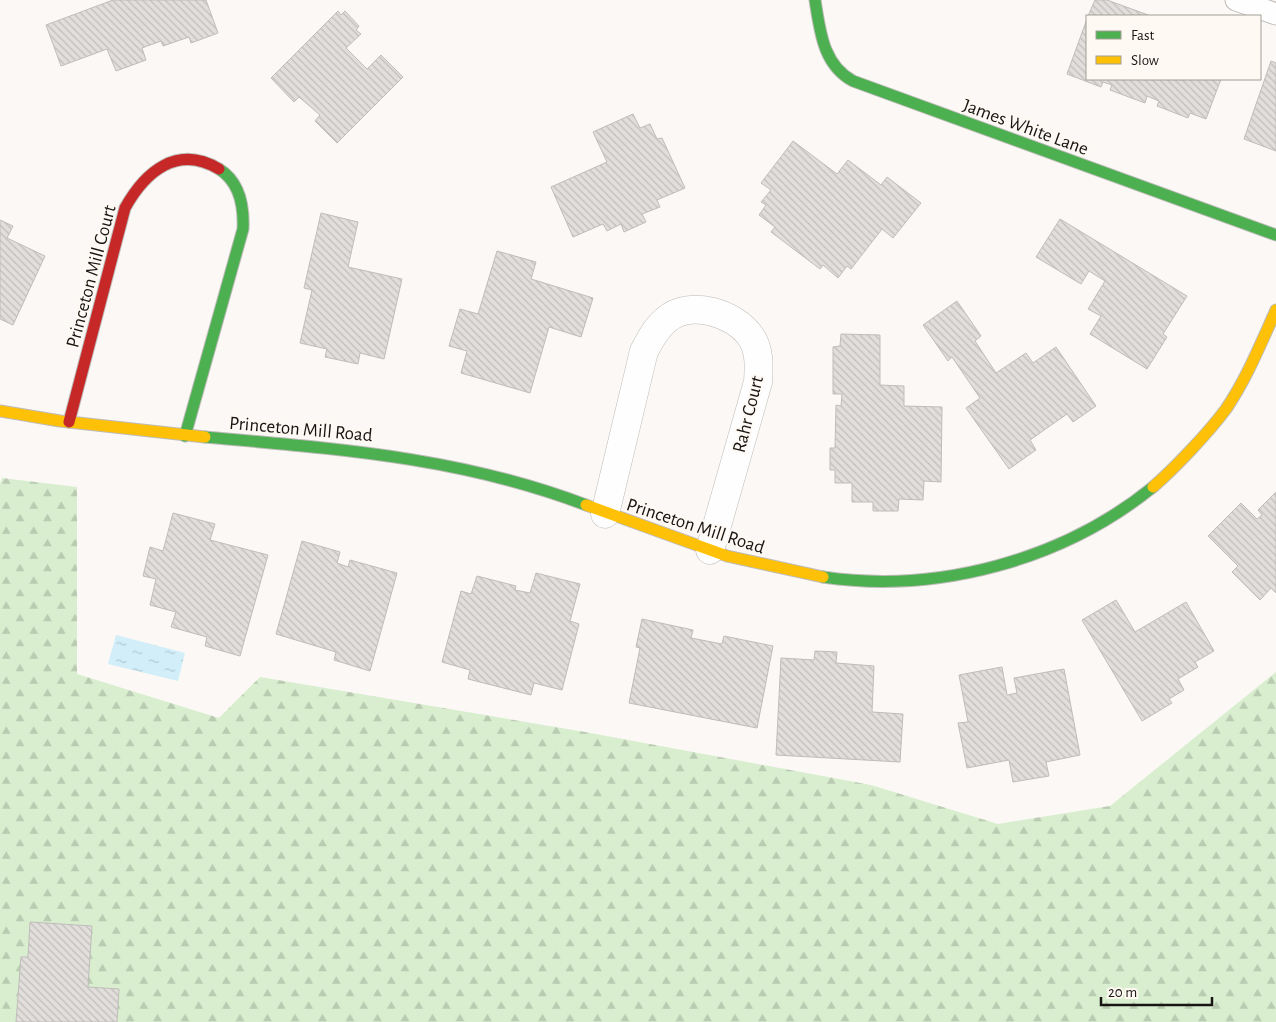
<svg xmlns="http://www.w3.org/2000/svg" width="1276" height="1022" viewBox="0 0 1276 1022" font-family="'Alegreya Sans',sans-serif">
  <style>
    .forest { fill: url(#forest-firs) }
    .water { fill: url(#water-ripples) }
    .building { fill: url(#building-back-hatch); stroke: #bfbdba }
    .lines { fill: none; stroke-linecap: round; stroke-linejoin: round }
    .lane-casing { stroke: #bdbbb8; stroke-width: 23 }
    .street-casing { stroke: #bdbbb8; stroke-width: 29 }
    .fast-casing { stroke: #bdbbb8; stroke-width: 13 }
    .slow-casing { stroke: #bdbbb8; stroke-width: 13 }
    .jam-casing { stroke: #bdbbb8; stroke-width: 13 }
    .lane { stroke: #fefefe; stroke-width: 21 }
    .street { stroke: #fefefe; stroke-width: 28 }
    .fast { stroke: #4caf50; stroke-width: 11 }
    .slow { stroke: #ffc107; stroke-width: 11 }
    .jam { stroke: #c62828; stroke-width: 11 }
    .labels { text-anchor: middle; stroke-width: 4; stroke-linejoin: round; paint-order: stroke }
    .street-label { font-size: 19px; fill: #181512; stroke: #fef9f2 }
  </style>
  <defs>
    <pattern id="forest-firs" width="22" height="20" patternUnits="userSpaceOnUse" patternTransform="scale(1.25)"><rect width="22" height="20" fill="#d8eecf"/><path d="M5 1l3.5 6h-7zM16 11l3.5 6h-7z" fill="#b9cbb1"/></pattern>
    <pattern id="water-ripples" width="26" height="14" patternUnits="userSpaceOnUse" patternTransform="scale(1.25)"><rect width="26" height="14" fill="#d1eef9"/><path d="M2 4q2-2 4 0t4 0M15 11q2-2 4 0t4 0" fill="none" stroke="#b3cbd4"/></pattern>
    <pattern id="building-back-hatch" width="6" height="6" patternUnits="userSpaceOnUse" patternTransform="scale(1.25)"><rect width="6" height="6" fill="#e1dedb"/><path d="M-1 5l2 2M0 0l6 6M5-1l2 2" fill="none" stroke="#c0bebb"/></pattern>
  </defs>
  <rect width="100%" height="100%" fill="#fbf8f5"/>
  <path class="forest" d="M2,478L77,487V674L219,718L260,677L585,732L871,785L998,824L1110,806L1276,672V1022H0V484Z"/>
  <path class="water" d="M116,635L185,653L178,681L108,664Z"/>
  <g class="building">
    <path d="M113,0H206L218,33L191,43L189,37L163,46L161,41L142,48L146,60L116,71L107,49L61,66L46,25Z"/>
    <path d="M1095,0H1107L1151,16H1088Z"/>
    <path d="M338,11L341,15L345,11L359,26L356,30L361,34L346,48L367,69L381,55L403,77L337,143L315,121L320,115L299,97L294,102L271,78Z"/>
    <path d="M1087,19V79H1221L1206,119L1190,113L1188,118L1157,106L1159,101L1147,96L1145,103L1110,90L1112,85L1103,82L1101,87L1067,74Z"/>
    <path d="M1271,61L1276,63V151L1244,139Z"/>
    <path d="M633,114L640,128L650,124L657,139L662,138L685,188L657,200L660,207L642,214L646,222L624,232L621,224L607,231L603,224L573,237L551,187L607,162L593,132Z"/>
    <path d="M793,141L837,174L848,160L881,185L887,177L921,203L893,238L882,229L851,269L847,266L838,278L823,265L820,269L771,232L775,227L759,215L766,205L761,202L771,190L761,183Z"/>
    <path d="M321,213L358,222L348,267L402,279L384,359L360,353L358,364L325,357L327,349L300,343L312,290L304,288Z"/>
    <path d="M1060,219L1187,296L1163,334L1167,337L1147,369L1090,334L1101,316L1088,309L1105,281L1089,271L1081,284L1036,257Z"/>
    <path d="M0,220L13,226L7,238L45,256L13,325L0,319Z"/>
    <path d="M497,251L536,262L531,279L593,298L581,337L549,327L530,393L461,373L467,351L449,346L460,309L478,314Z"/>
    <path d="M957,301L981,336L975,341L996,373L1026,353L1033,363L1056,347L1096,406L1073,422L1067,414L1030,440L1036,450L1009,469L966,408L980,398L952,357L948,361L923,325Z"/>
    <path d="M841,334L880,335V385L904,386V406L942,407L941,482L924,481L923,500L899,499L898,511H873V502H852V483H835V470H830V448H835L836,405L841,406L842,394H833V347L840,346Z"/>
    <path d="M1276,492V593L1271,588L1260,600L1232,572L1238,566L1208,536L1241,503L1257,519L1262,515L1258,510Z"/>
    <path d="M173,513L215,524L210,540L268,555L240,656L205,646L207,637L171,627L176,612L150,605L156,579L143,576L150,547L163,551Z"/>
    <path d="M302,541L340,552L337,563L348,567L350,560L397,573L370,671L334,660L336,652L276,634Z"/>
    <path d="M536,573L580,584L570,621L579,624L562,690L534,683L531,695L468,679L470,670L442,662L461,591L471,594L477,576L516,586L515,590L530,593Z"/>
    <path d="M1116,600L1135,632L1186,602L1214,651L1195,662L1198,667L1178,679L1184,690L1169,699L1172,703L1142,721L1082,620Z"/>
    <path d="M642,619L693,630L691,638L722,644L724,636L773,646L757,728L629,703L640,648L636,647Z"/>
    <path d="M815,651L837,652L836,663L874,666L872,712L903,714L900,762L776,755L781,658L814,660Z"/>
    <path d="M1002,667L1007,695L1017,693L1014,678L1064,669L1080,755L1046,762L1049,776L1013,782L1009,760L967,768L958,723L968,722L959,675Z"/>
    <path d="M30,922L92,926L88,987L119,989L117,1022H16L21,957H28Z"/>
  </g>
  <g class="lines">
    <g class="lane-casing">
      <path id="lane" d="M1236,0L1276,14"/>
    </g>
    <g class="street-casing">
      <path id="street" d="M605,514L644,351C650,340 656,328 666,320C690,299 735,313 751,337C760,350 759,367 758,382L710,550"/>
    </g>
    <g class="fast-casing">
      <g id="fast">
        <path d="M815,0C820,31 823,65 853,81L1276,235"/>
        <path d="M185,436L243,229C244,207 240,182 219,169"/>
        <path d="M205,437C338,449 460,457 586,505"/>
        <path d="M823,577C938,594 1063,560 1153,487"/>
      </g>
    </g>
    <g class="slow-casing">
      <g id="slow">
        <path d="M0,411L60,421L205,437"/>
        <path d="M1153,487C1175,468 1209,432 1226,409C1247,378 1261,343 1276,310"/>
        <path d="M586,505L727,556L823,577"/>
      </g>
    </g>
    <g class="jam-casing">
      <path id="jam" d="M69,422L125,208C145,172 177,144 219,169"/>
    </g>
    <use href="#lane" class="lane"/>
    <use href="#street" class="street"/>
    <use href="#fast" class="fast"/>
    <use href="#slow" class="slow"/>
    <use href="#jam" class="jam"/>
  </g>
  <g class="labels">
    <g class="street-label">
      <text transform="translate(1026 126) rotate(20)" y="7">James White Lane</text>
      <text transform="translate(90 276) rotate(-75)" y="7">Princeton Mill Court</text>
      <text transform="translate(747 414) rotate(-76)" y="7">Rahr Court</text>
      <text transform="translate(301 428) rotate(5)" y="7">Princeton Mill Road</text>
      <text transform="translate(696 525) rotate(18)" y="7">Princeton Mill Road</text>
    </g>
  </g>
  <rect x="1086" y="15" width="175" height="65" fill="#fef9f2" stroke="#a29e98"/>
  <rect x="1096" y="31" width="25" height="8" fill="#4caf50" stroke="#a29e98"/>
  <text x="1131" y="40" font-size="15" fill="#181512">Fast</text>
  <rect x="1096" y="56" width="25" height="8" fill="#ffc107" stroke="#a29e98"/>
  <text x="1131" y="65" font-size="15" fill="#181512">Slow</text>
  <path d="M1101 997v8h111v-8" fill="none" stroke="#181512" stroke-width="2.5"/>
  <text x="1108" y="997" font-size="15" fill="#181512" stroke="#fef9f2" stroke-width="4" paint-order="stroke">20 m</text>
</svg>
